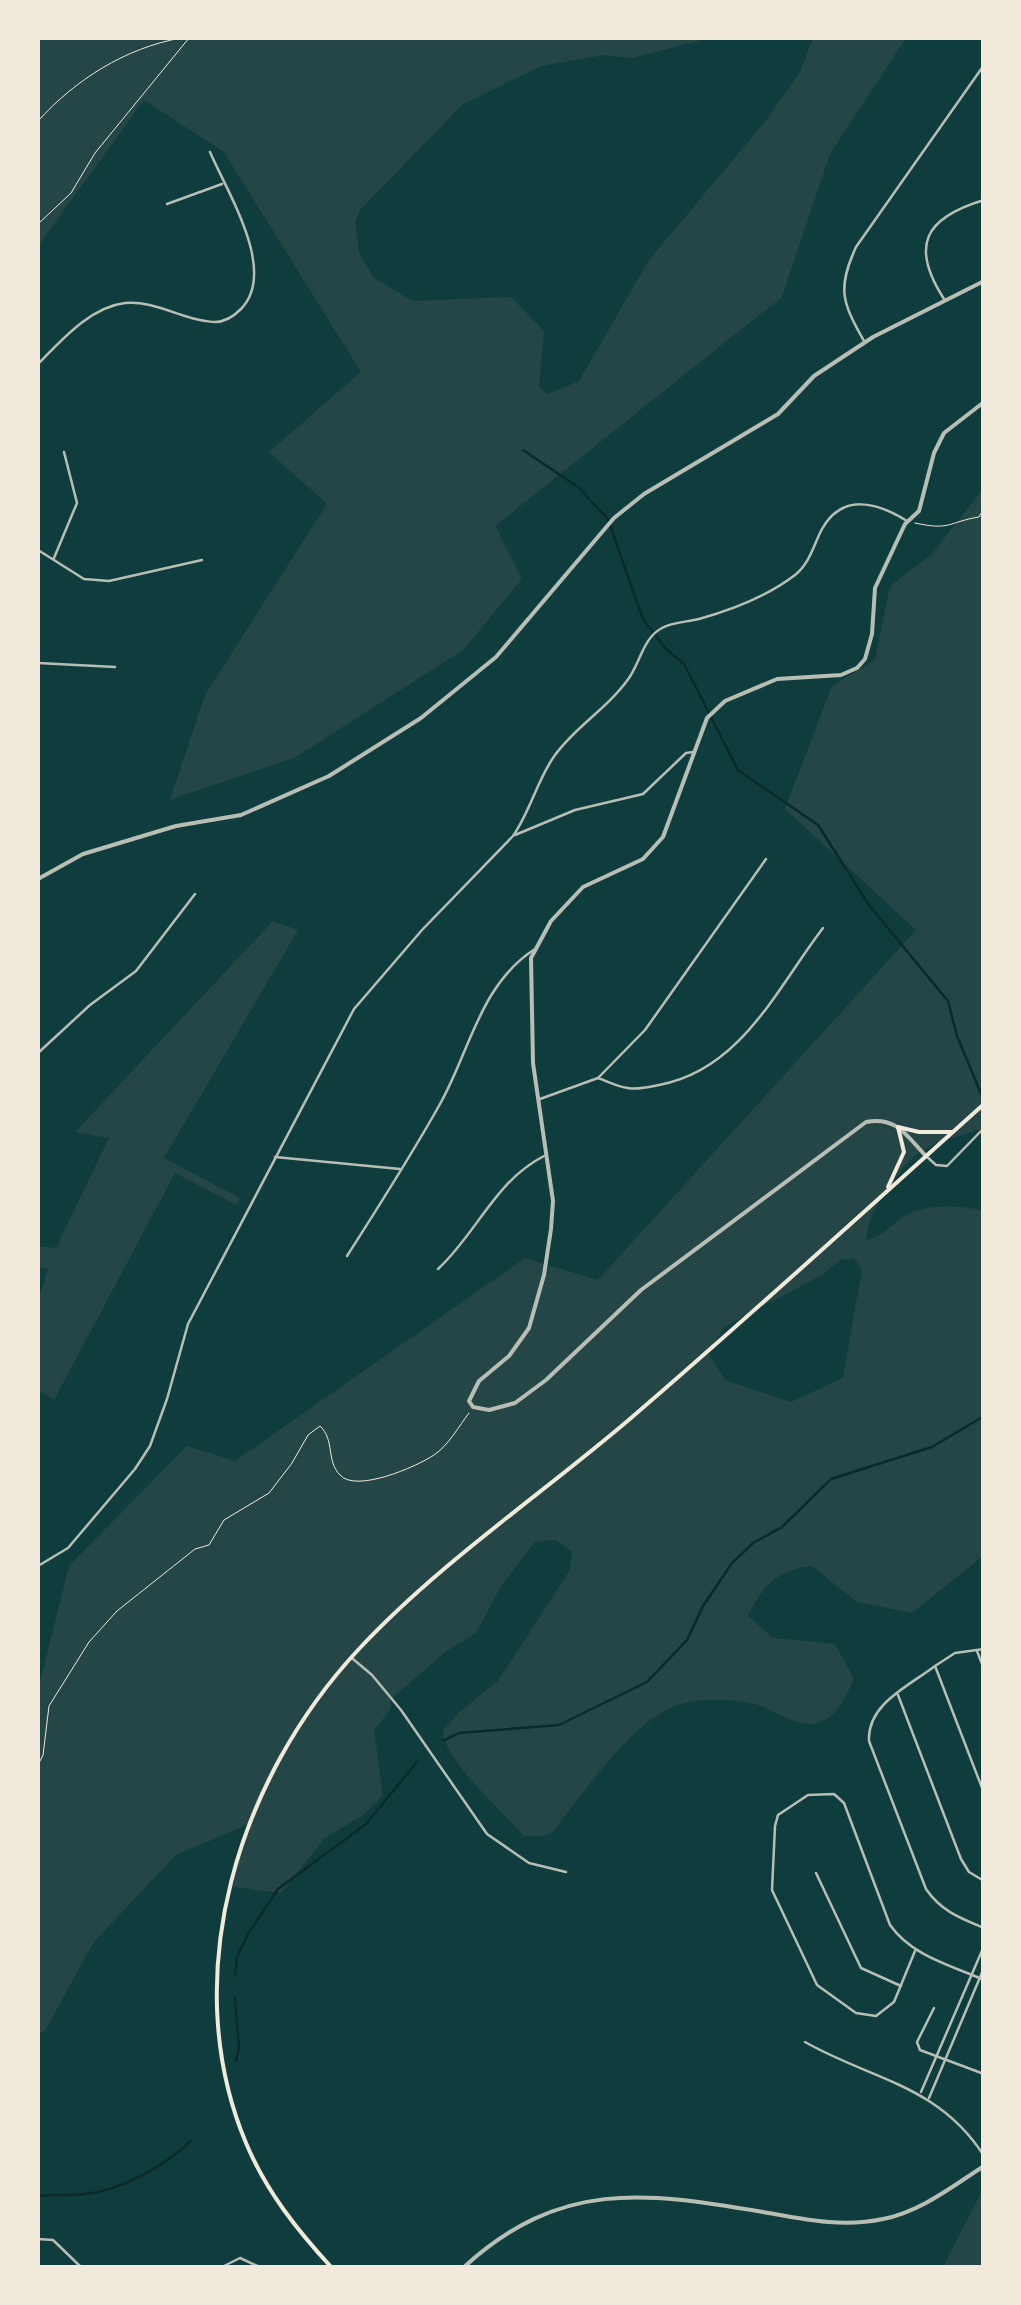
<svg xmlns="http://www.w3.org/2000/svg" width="1021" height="2305" viewBox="0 0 1021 2305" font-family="Signika,sans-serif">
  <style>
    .green { fill: #244646; fill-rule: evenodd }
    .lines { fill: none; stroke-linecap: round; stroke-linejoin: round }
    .stream { stroke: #0a2a2b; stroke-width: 2.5 }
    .path { stroke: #f1e9da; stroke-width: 1 }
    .minor { stroke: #b8beb3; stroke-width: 2.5 }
    .tertiary { stroke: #b8beb3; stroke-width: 4 }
    .secondary { stroke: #f1e9da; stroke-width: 4 }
  </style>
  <rect width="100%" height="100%" fill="#0f3d3e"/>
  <g class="green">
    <path d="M38,38H709L632,58L605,55L541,66L462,105L360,210L355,222L359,252L373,277L412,301L511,297L544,331L539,387L548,394L579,381L649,260L764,123L800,72L813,38H906L830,154L782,297L495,526L522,579L463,650L296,757L170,800L205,695L327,504L269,452L361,372L224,152L144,100L38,246Z"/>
    <path d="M983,489V1129C934,1143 916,1145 887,1190C875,1208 868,1219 866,1240C883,1237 891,1224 906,1215C925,1204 963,1205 983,1211V1556L912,1613L857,1602L812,1566C778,1569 761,1587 748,1616L773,1638L835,1644L854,1679C849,1689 843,1704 835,1712C807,1741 779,1709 751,1703C730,1699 703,1698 682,1704C636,1716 592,1783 562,1819C552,1838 544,1837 524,1836C504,1812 444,1761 443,1731L459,1712L498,1681L570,1570L572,1551L556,1540L535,1542L501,1586L476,1633L445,1652L390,1700L391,1708L374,1731L383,1796L363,1815L325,1838L281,1893L228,1886L249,1824L176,1855L93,1943L45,2031L38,2033V1690L69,1566L187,1446L235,1461L525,1258L598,1280L916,930L785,809L832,686L875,660L890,586L932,554ZM854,1258L862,1270L843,1378L791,1402L725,1380L709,1354L724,1327L822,1275L840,1260Z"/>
    <path d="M273,921L298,930L164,1158L240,1198L236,1205L175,1173L54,1400L38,1389V1301L48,1269L38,1267V1246L56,1248L109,1138L75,1132Z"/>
    <path d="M983,2189V2267H943Z"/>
  </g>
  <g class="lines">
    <g class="stream">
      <path d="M523,450L578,487L608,519L642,617L665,648L684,664L738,770L818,825L869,905L948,1001L957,1036L982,1096"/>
      <path d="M443,1741L459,1733L559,1725L647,1682L687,1640L703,1606L732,1563L753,1543L782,1527L831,1479L932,1447L984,1416"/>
      <path d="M235,1976L237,1957L248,1934L278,1889L366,1824L417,1762"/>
      <path d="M235,1998L239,2047L236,2061"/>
      <path d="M38,2196C54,2194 70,2196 85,2194C123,2190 164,2166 191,2141"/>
    </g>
    <g class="path">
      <path d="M38,121C75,80 125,48 181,38"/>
      <path d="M38,224L71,193L95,153L189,38"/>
      <path d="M915,523C951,531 948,522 979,517L984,508"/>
      <path d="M38,1765L43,1755L49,1706L89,1642L117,1611L195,1549L209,1545L224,1520L269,1493L292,1463L308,1435L320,1426C335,1440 326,1461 340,1475C356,1493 416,1467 434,1455C448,1446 459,1426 469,1413"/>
    </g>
    <g class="minor">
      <path d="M167,204L222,184"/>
      <path d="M944,299C910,246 924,218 984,200"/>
      <path d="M864,341C842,302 837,289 856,247L984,65"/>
      <path d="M38,364C61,341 90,307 125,303C156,300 184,321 215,322C225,322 234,316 241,309C278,271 227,192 210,152"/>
      <path d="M38,550L84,579L109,581L202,560"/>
      <path d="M54,558L77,503L64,452"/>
      <path d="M38,663L115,667"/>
      <path d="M515,835L575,810L643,794L686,753L693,752"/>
      <path d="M38,1053L90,1005L136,971L195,894"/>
      <path d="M598,1078C607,1081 618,1087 628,1088C637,1090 649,1087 659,1085C741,1070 777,988 823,928"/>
      <path d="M540,1099L598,1078L645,1030L766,859"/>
      <path d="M926,1156L936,1165L947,1166L984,1128"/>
      <path d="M275,1157L400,1169"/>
      <path d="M347,1256C379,1206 411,1156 440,1104C470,1051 480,984 535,949"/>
      <path d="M438,1269C477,1233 495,1181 544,1156"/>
      <path d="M38,1566L68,1548L135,1469L150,1446L167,1399L188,1324L354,1009L422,930L513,836C531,810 537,780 555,755C576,726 608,708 629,678C640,662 644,637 662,628C672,622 687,622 699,619C731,610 769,595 795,575C810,563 814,544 822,529C842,493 877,502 907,521"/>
      <path d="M984,1649L955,1653L935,1666L984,1793"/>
      <path d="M977,1651L984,1669"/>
      <path d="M353,1659L372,1675L401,1710L487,1834L529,1863L566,1872"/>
      <path d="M935,1666C909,1686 867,1704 869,1741L926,1889C941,1911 960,1918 984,1928"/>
      <path d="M898,1695L961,1859L969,1872L984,1881"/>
      <path d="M816,1873L861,1968L901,1986"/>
      <path d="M915,1951L894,2002L876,2016L856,2013L817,1985L772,1890L775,1826L778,1815L808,1795L834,1794L844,1803L890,1925C912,1956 950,1965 984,1980"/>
      <path d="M934,2008L917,2042L920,2050L984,2074"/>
      <path d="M805,2042C872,2080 939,2085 984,2156"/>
      <path d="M921,2092L984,1946"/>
      <path d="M929,2098L984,1968"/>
      <path d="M38,2239L53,2240L82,2268"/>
      <path d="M220,2268L240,2258L262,2268"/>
    </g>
    <g class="tertiary">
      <path d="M38,879L83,854L176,826L241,815L329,776L421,718L496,657L614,518L644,494L778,414L814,376L873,337L984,281"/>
      <path d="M925,1155C906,1135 896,1116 866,1122L641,1290L546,1380L515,1403L489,1410L473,1407L469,1401L479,1381L509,1356L529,1328L544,1275L551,1229L553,1201L533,1063L531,958L551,921L583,887L643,859L663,837L707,718L725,701L777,679L841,675L857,668L865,659L872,634L875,588L905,524L919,511L934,453L944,433L984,402"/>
      <path d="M463,2268C560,2179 644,2192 763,2212C803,2219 842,2228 883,2219C920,2212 953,2186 984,2166"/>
    </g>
    <g class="secondary">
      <path d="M898,1127L919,1132H952"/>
      <path d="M888,1187L904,1152L898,1127"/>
      <path d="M332,2268C297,2230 266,2191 246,2143C176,1976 239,1778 358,1650C439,1563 541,1495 631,1418C750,1316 867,1209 984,1104"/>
    </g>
  </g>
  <rect width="1021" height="2305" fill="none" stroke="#f1e9da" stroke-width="80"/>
</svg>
